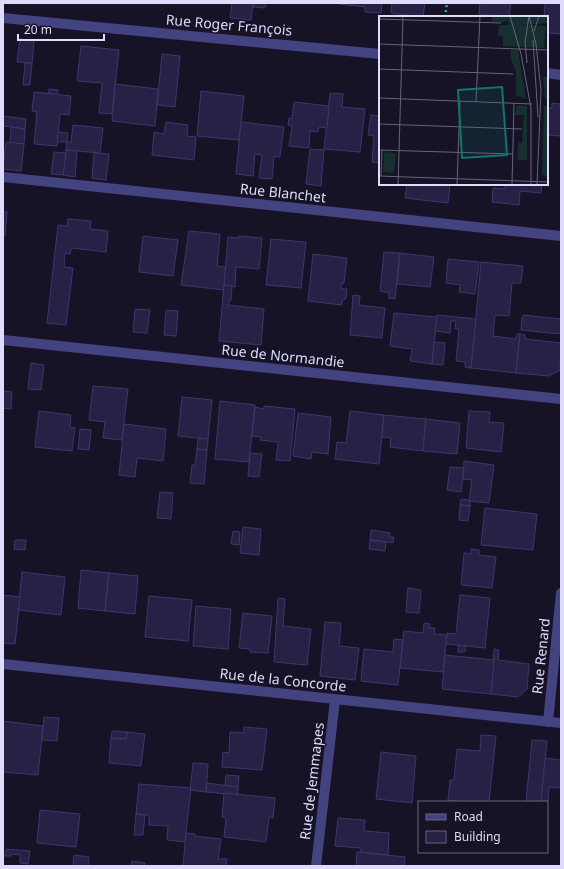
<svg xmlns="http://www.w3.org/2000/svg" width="564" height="869" viewBox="0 0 564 869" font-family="'Noto Sans',sans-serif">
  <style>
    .building { fill: #272146; stroke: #3f3570 }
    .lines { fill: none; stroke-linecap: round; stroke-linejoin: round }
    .path { stroke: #3dafa5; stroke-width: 2.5; stroke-dasharray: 2 3; stroke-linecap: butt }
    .minor { stroke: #434381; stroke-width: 10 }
    .labels { text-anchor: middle; stroke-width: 3; stroke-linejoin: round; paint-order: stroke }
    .street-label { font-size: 14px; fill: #dfdcfb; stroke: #161327 }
    .inset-road { fill: none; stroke: #66637c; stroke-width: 1 }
    .view { fill: #0f766e; fill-opacity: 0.15; stroke: #0f766e; stroke-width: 2 }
    .inset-edge { fill: none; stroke: #dfdcfb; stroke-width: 2 }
  </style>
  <rect width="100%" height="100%" fill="#161327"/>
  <g class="building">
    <path d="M232,3H253L251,20L230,18Z"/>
    <path d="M253,3H266L265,8L253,7Z"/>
    <path d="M339,3H382L381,13L365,12V7L339,4Z"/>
    <path d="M392,3H425L423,17L391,13Z"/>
    <path d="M480,3H511L509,17L479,14Z"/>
    <path d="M545,3H561V34L547,33V17H544Z"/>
    <path d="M20,39L34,41L32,63L17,62Z"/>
    <path d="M81,46L119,50L112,114L99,113L102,83L77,81Z"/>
    <path d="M162,54L180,56L175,107L157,105Z"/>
    <path d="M25,63H32L30,85H23Z"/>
    <path d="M115,84L158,89L155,126L112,121Z"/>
    <path d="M49,89L58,90L57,95L49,94Z"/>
    <path d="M201,91L244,96L239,140L197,136Z"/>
    <path d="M34,92L71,96L69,115L60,114L57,146L34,144L37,112L32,111Z"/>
    <path d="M330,93L343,94L342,107L365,109L360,152L324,149Z"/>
    <path d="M294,102L329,106L327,128L319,127L318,132L310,131L309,148L289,146L292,126L288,125L289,118L292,119Z"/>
    <path d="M552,103L561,104V136L547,135V108H552Z"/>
    <path d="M371,115L380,116V163L372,162L374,136L368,135Z"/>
    <path d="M3,116L26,119L25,129L3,126Z"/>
    <path d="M166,122L188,125L187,136L196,137L194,160L152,155L154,132L164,134Z"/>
    <path d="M241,122L284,127L280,157L274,156L272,179L259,178L262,155L255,154L253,176L236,174Z"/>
    <path d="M73,125L103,128L100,153L66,150L67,142H71Z"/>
    <path d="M11,127L25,129L24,144L10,143Z"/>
    <path d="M58,132L68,133L67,142H57Z"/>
    <path d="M6,142L24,144L21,171L3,169Z"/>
    <path d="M310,149L324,150L321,186L306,184Z"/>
    <path d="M66,150L77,151L75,177L63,175Z"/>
    <path d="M54,152L66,153L63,175L51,174Z"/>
    <path d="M94,153L109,154L106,180L92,178Z"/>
    <path d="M407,184H450L448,203L405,198Z"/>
    <path d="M505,184H542L541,193L520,191L519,205L492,202L493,188L505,189Z"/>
    <path d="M3,212H7L5,236L3,235Z"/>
    <path d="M68,219L91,221L90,229L108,231L106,252L71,248L70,254L65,253L64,267L73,268L66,325L47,323L58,225L67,226Z"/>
    <path d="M189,231L220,234L217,266L226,267L224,290L181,285Z"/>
    <path d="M143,236L178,240L173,276L139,272Z"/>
    <path d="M239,236L262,238L259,269L236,267L235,287L224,285L228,237L239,238Z"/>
    <path d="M271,239L306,242L301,288L266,285Z"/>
    <path d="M384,252L400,253L395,299L389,298V293L380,291Z"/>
    <path d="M400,253L434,257L430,287L397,284Z"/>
    <path d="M313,254L347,258L344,283H342L341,289H347L346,298L342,301V305L308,301Z"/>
    <path d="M448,259L479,262L475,294L459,292L460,285L446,283Z"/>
    <path d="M481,262L523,266L521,283H512L509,316L495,315L493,336L516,339L517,334H520L516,373L471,368Z"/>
    <path d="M224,285L232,286L231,300L229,301L228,305L264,309L261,345L219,341Z"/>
    <path d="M353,295L360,296L359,305L385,308L382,338L350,335Z"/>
    <path d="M135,309L150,310L147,333L133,332Z"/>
    <path d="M166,310L178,311L176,336L164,335Z"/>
    <path d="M394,313L437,317L432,364L410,361L412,349L390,346Z"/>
    <path d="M437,315L476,319L471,368L465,367V362L456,361L459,329H455L456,321H451L450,333L435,331Z"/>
    <path d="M524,315L561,319V334L521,330L522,318Z"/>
    <path d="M520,334L525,335V339L561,343L560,370L549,376L516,373Z"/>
    <path d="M434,342L445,343L443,365L432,364Z"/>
    <path d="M31,363L44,365L41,390L28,389Z"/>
    <path d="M93,386L128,389L122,440L103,438L105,422L89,420Z"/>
    <path d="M3,391L12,392L11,409L3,408Z"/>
    <path d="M182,397L212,400L208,439L178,436Z"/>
    <path d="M220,401L255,405L249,462L215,459Z"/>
    <path d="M264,406L295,409L290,461L276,460L278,442L260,440L261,437L252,436L255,407L264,409Z"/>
    <path d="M39,411L71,415L70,427L75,428L72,451L35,447Z"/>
    <path d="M350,411L384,415L379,464L335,459L337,442L346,443Z"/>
    <path d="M469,411L490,412L489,422L504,423L501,452L466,448Z"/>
    <path d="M298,413L331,417L328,454L312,452L311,459L293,456Z"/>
    <path d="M384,415L426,419L423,451L390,447L391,438L382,437Z"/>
    <path d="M426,419L460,423L457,454L423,451Z"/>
    <path d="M124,424L166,429L163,461L137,458L135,477L119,475Z"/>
    <path d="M80,429L91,430L89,450L78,449Z"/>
    <path d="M198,438L208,439L207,450L197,449Z"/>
    <path d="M197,449L207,450L204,484L190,483L192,465H195Z"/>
    <path d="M250,453L262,454L259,477L248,476Z"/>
    <path d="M464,461L494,465L489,503L469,501L472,480L463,479Z"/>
    <path d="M450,467L464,468L461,492L447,490Z"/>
    <path d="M160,492L173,493L171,519L157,518Z"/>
    <path d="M461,499L469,500L470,501V506L460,505Z"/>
    <path d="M460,505L470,506L468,521L459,520Z"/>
    <path d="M485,508L537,514L533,550L481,545Z"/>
    <path d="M243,527L261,529L259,555L240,553Z"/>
    <path d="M371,530L390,533L389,537H394L393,543L370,540Z"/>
    <path d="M233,531L240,532L239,545L231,544Z"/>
    <path d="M15,540H26L25,550L14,549Z"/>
    <path d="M370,540L386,542L385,551L369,549Z"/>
    <path d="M471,549L479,550V555L496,557L492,588L461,585L464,553L471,554Z"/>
    <path d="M81,570L109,573L105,611L78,608Z"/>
    <path d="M22,572L65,577L61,615L18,610Z"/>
    <path d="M109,573L138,576L135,614L105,611Z"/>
    <path d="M408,588L421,590L419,613L406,612Z"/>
    <path d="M3,595L20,597L15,644L3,643Z"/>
    <path d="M460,595L490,598L485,648L446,644L447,633L456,634Z"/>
    <path d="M149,596L192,600L188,641L145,637Z"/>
    <path d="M278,598L285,599L283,626L311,629L307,665L274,662Z"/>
    <path d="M196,606L231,609L228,649L193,646Z"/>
    <path d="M243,613L272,616L268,653L250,652V649L239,648Z"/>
    <path d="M325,622L341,623L339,646L359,648L355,680L320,676Z"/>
    <path d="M424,623L430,624L429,628H435L434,634L447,635L443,672L400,668L404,631L423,633Z"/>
    <path d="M394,639L403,640L398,685L361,681L364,649L393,652Z"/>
    <path d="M458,645L466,646L465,652H458Z"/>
    <path d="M494,649L499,650L498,660L529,664L527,689L518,697L491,694Z"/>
    <path d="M445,655L494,660L491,694L442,689Z"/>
    <path d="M44,717L59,718L57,741L42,740Z"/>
    <path d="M3,721L43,726L38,775L3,772Z"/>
    <path d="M244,727L267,729L262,770L222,767L223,752L229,753L230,732L244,733Z"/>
    <path d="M112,731L127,732L126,739L111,738Z"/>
    <path d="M127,732L145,734L141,766L109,763L111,738L126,739Z"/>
    <path d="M481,735L496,736L489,802H464L448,800L450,780H454L457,749L480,751Z"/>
    <path d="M532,740L547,741L541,802H526Z"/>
    <path d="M381,752L416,756L412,803L376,799Z"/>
    <path d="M545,758L561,760V788L549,787L548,801H541Z"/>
    <path d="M193,763L208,764L206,792L190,790Z"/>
    <path d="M226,775L239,776L238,787L225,786Z"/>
    <path d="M207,783L238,787V795L206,792Z"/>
    <path d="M139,784L191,788L185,842L167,840L168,826L149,825V815L136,814Z"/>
    <path d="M224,793L275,798L273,818L269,817L266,842L224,837L226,818L222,817Z"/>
    <path d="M40,810L80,814L76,847L37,843Z"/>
    <path d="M136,814L145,815L143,835H134Z"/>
    <path d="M338,818L365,820L364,831L389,833L388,855L361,852V848L335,846Z"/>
    <path d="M186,833L195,834L194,836L221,839L218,859H227L226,866H183Z"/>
    <path d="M6,849L30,851L28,864L20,863V855L11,854V856H5Z"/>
    <path d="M357,852L405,857L404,866H356Z"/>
    <path d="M74,855L89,857L88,866H73Z"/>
    <path d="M132,861L145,863L144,866H131Z"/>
  </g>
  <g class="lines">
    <path class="path" d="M445,17L447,3"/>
    <g class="minor">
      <path d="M3,18L380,54"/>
      <path d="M547,73L561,75"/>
      <path d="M3,177L561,236"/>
      <path d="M3,340L561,399"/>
      <path d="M3,664L561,723"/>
      <path d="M548,722L561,593"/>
      <path d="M316,866L335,700"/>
    </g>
  </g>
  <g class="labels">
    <g class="street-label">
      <text transform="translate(229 25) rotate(5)" y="5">Rue Roger François</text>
      <text transform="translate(283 193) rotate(6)" y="5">Rue Blanchet</text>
      <text transform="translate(283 356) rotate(6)" y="5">Rue de Normandie</text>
      <text transform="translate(541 656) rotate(-84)" y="5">Rue Renard</text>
      <text transform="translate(283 680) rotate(6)" y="5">Rue de la Concorde</text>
      <text transform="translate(312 781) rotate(-83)" y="5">Rue de Jemmapes</text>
    </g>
  </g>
  <g transform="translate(379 16)">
    <rect width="169" height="169" fill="#161327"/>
    <path d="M113,0H169L168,7L142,9L167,10L165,32L124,30V20H119L120,9H130L129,3L125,6H113ZM132,34H139L147,83L137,79V56L132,44ZM164,61H169V83L166,82ZM138,89L148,90V144H138L139,127H143L145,99H136ZM165,90H169V160L163,159ZM5,136L17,137L15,157L4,156Z" fill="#16302f"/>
    <path class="inset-road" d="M131,0L142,38L152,92V169M150,0L157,28L162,74L158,169M0,3L122,7M155,15L160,0M154,24L159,101M0,28L169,34M148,47L146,26L150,0M0,53L134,58M0,82L153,88M97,86L101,0M0,108L143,113M0,134L134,138M0,160L169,166M2,160L3,134M19,169L24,0M78,169L81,85M133,169L135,87"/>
    <path class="view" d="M123,71L128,139L83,142L79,74Z"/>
    <rect width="169" height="169" class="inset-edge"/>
  </g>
  <rect width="564" height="869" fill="none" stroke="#dfdcfb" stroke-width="8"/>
  <rect x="418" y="801" width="130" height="52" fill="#161327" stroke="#66637c"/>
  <rect x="426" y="814" width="20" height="6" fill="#434381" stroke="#66637c"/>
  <text x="454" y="821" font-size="12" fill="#dfdcfb">Road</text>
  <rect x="426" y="831" width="20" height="12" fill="#272146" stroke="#66637c"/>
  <text x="454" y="841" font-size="12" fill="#dfdcfb">Building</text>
  <path d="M18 34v6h86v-6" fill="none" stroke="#dfdcfb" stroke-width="2"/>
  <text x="24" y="34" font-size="12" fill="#dfdcfb" stroke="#161327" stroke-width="3" paint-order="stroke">20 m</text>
</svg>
